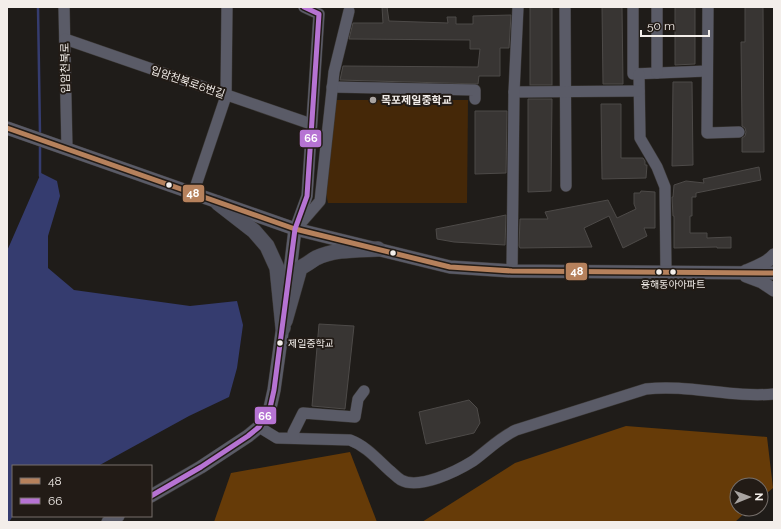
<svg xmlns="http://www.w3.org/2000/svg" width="781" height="529" viewBox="0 0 781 529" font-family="Raleway,'Noto Sans KR',sans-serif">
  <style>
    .green { fill: #452808 }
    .forest { fill: #663b08 }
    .water { fill: #353c6f }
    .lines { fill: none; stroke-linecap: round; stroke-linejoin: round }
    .stream { stroke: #353c6f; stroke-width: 2.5 }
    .building { fill: #383533; stroke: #4d4a48 }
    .minor-casing { stroke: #3c3937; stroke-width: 12 }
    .tertiary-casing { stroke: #3c3937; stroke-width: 14 }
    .secondary-casing { stroke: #3c3937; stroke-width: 16 }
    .minor { stroke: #5a5b67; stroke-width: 11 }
    .tertiary { stroke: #5a5b67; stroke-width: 13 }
    .secondary { stroke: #52535f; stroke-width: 15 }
    .bus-1-casing { stroke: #221b16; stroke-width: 8 }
    .bus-2-casing { stroke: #221b16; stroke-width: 8 }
    .bus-1 { stroke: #b6815c; stroke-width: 5 }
    .bus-2 { stroke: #b673d3; stroke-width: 5 }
    .poi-dot { fill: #a9a4a1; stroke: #221b16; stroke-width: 1.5 }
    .bus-dot { fill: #f3eeea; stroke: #221b16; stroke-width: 1.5 }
    .labels { text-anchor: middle; stroke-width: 4; stroke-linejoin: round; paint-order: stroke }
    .bus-label { font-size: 10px; fill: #f3eeea; stroke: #221b16 }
    .street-label { font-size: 11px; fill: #f3eeea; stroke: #221b16 }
    .poi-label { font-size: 11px; font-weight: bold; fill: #f3eeea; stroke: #221b16; text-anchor: start }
    .line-badge { stroke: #221b16; stroke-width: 1.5 }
    .badge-label { font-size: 11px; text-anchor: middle; font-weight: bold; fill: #fff }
  </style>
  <rect width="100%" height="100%" fill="#1f1c19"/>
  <path class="green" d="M336,100H468L467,203H328L326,194Z"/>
  <g class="forest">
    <path d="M626,426L767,437L773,488L761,498V485H737V509H749L735,522H422L515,463Z"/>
    <path d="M350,452L377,522H214L231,473Z"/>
  </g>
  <path class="water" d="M41,173L57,181L60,196L48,236V268L74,290L190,306L237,301L243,325L237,368L229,397L189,416L98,466H13V516L9,522H7V251Z"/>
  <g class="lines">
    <g class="stream">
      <path d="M38,7L40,134"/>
      <path d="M40,176V143"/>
    </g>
  </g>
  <g class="building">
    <path d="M382,7H387L389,21L448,23L447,17H456V24H473V16L511,15L509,48H500V76H479L478,84L340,80L343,66L478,67L480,49H470V40L349,39L353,23H383Z"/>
    <rect x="530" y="7" width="22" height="78"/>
    <path d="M602,7H622L623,84H603Z"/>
    <path d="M675,7H695V64L675,65Z"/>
    <path d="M745,7H763L764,152H742V138L745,136L746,132L745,128L742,126L741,42H745Z"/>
    <path d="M673,82H692L693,165L672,166Z"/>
    <path d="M528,99H552L551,191L528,192Z"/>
    <path d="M601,104H621V158H643L645,161V165H647L646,178L602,179Z"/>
    <path d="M475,111H507L506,173L475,174Z"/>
    <path d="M759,167L761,180L696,193V197H692V216H690V233H707V238L731,237V248H717V247L674,248V216H673L672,197H673L674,185L686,181L704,183L703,179Z"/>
    <path d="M641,191L655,192V228H644L647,236L623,248L609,216L584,228L592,247L520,248L519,246L520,219H548L545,212L608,200L617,218L636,209L634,204V193H640Z"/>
    <path d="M506,215L505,245L454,242L437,239L436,229Z"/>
    <path d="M319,324L354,326L345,409L312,406Z"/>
    <path d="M469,400L477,408L480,423L474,433L426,444L419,412Z"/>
  </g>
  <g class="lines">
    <g class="minor-casing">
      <g id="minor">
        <path d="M64,7L67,149"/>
        <path d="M633,7V74L707,71"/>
        <path d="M708,7L707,133L739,132"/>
        <path d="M565,9L566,186"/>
        <path d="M65,39L311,124"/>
        <path d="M657,73V7"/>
        <path d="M639,74L640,138L657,167L665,187L666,273"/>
        <path d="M332,87L475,90V99"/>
        <path d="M514,92L639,91"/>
        <path d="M193,194L226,96L227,7"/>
        <path d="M300,224L320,201L334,72L349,11"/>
        <path d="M295,229L307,196L319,14L304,7"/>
        <path d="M512,271L514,92L518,7"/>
        <path d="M259,427L277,438L350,440C366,446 377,459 389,470C393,473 396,477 401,480C419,490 457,471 473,461C488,450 499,438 516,430L646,389C688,384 731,398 774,394"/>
        <path d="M294,438L293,433L303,413L355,417L358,399L364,391"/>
      </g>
    </g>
    <g class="tertiary-casing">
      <g id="tertiary">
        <path d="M7,128L295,229L450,267L512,271L774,273"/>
        <path d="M746,271C755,267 768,263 774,255"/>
        <path d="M746,276L762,282L774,290"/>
        <path d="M287,297L295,229"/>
        <path d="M151,496L201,467L248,436L259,427L270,408L274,390L284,318"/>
        <path d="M108,522L118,516"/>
      </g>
    </g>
    <g class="secondary-casing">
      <g id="secondary">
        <path d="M218,203L254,231L267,246L277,268L283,328"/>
        <path d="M285,321L300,268C306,265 311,261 316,258C334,249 358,250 378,249"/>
      </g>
    </g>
    <use href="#minor" class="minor"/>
    <use href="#tertiary" class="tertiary"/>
    <use href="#secondary" class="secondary"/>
    <g class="bus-1-casing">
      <path id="bus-1" d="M7,128L295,229L450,267L512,271L774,273"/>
    </g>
    <g class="bus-2-casing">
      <path id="bus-2" d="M151,496L201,467L248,436L259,427L270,408L274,390L295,229L307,196L319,14L304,7"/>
    </g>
    <use href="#bus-1" class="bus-1"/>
    <use href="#bus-2" class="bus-2"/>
  </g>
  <circle class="poi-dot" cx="373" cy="100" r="4"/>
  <g class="bus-dot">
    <circle cx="169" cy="185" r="3.5"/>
    <circle cx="393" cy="253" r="3.5"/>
    <circle cx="659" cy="272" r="3.5"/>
    <circle cx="673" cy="272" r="3.5"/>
    <circle cx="280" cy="343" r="3.5"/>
  </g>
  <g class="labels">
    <g class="bus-label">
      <text x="673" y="288">용해동아아파트</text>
      <text x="288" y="347" text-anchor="start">제일중학교</text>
    </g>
    <g class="street-label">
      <text transform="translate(65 68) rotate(-91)" y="4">입암천북로</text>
      <text transform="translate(188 82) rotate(19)" y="4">입암천북로6번길</text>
    </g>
    <g class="poi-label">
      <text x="381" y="104">목포제일중학교</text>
    </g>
  </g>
  <g class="line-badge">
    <rect x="299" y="129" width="23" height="19" rx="4" fill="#b673d3"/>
    <rect x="182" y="184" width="23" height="19" rx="4" fill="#b6815c"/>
    <rect x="565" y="262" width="23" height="19" rx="4" fill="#b6815c"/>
    <rect x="254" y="406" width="23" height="19" rx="4" fill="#b673d3"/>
  </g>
  <g class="badge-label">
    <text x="311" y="142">66</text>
    <text x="193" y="197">48</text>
    <text x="577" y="275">48</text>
    <text x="265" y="420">66</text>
  </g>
  <rect width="781" height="529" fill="none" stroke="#f3eeea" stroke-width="16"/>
  <rect x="12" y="465" width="140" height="52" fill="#221b16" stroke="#766f6b"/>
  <rect x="20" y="478" width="20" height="6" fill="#b6815c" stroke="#766f6b"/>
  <text x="48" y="485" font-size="12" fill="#f3eeea">48</text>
  <rect x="20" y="498" width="20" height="6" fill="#b673d3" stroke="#766f6b"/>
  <text x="48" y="505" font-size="12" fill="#f3eeea">66</text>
  <g transform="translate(749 497) rotate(89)"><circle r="19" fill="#221b16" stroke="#766f6b"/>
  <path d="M0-3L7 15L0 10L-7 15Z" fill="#a9a4a1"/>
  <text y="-6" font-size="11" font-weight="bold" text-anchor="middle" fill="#f3eeea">N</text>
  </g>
  <path d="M641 30v6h68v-6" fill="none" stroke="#f3eeea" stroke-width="2"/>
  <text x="647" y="30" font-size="12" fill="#f3eeea" stroke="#221b16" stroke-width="3" paint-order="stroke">50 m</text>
</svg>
